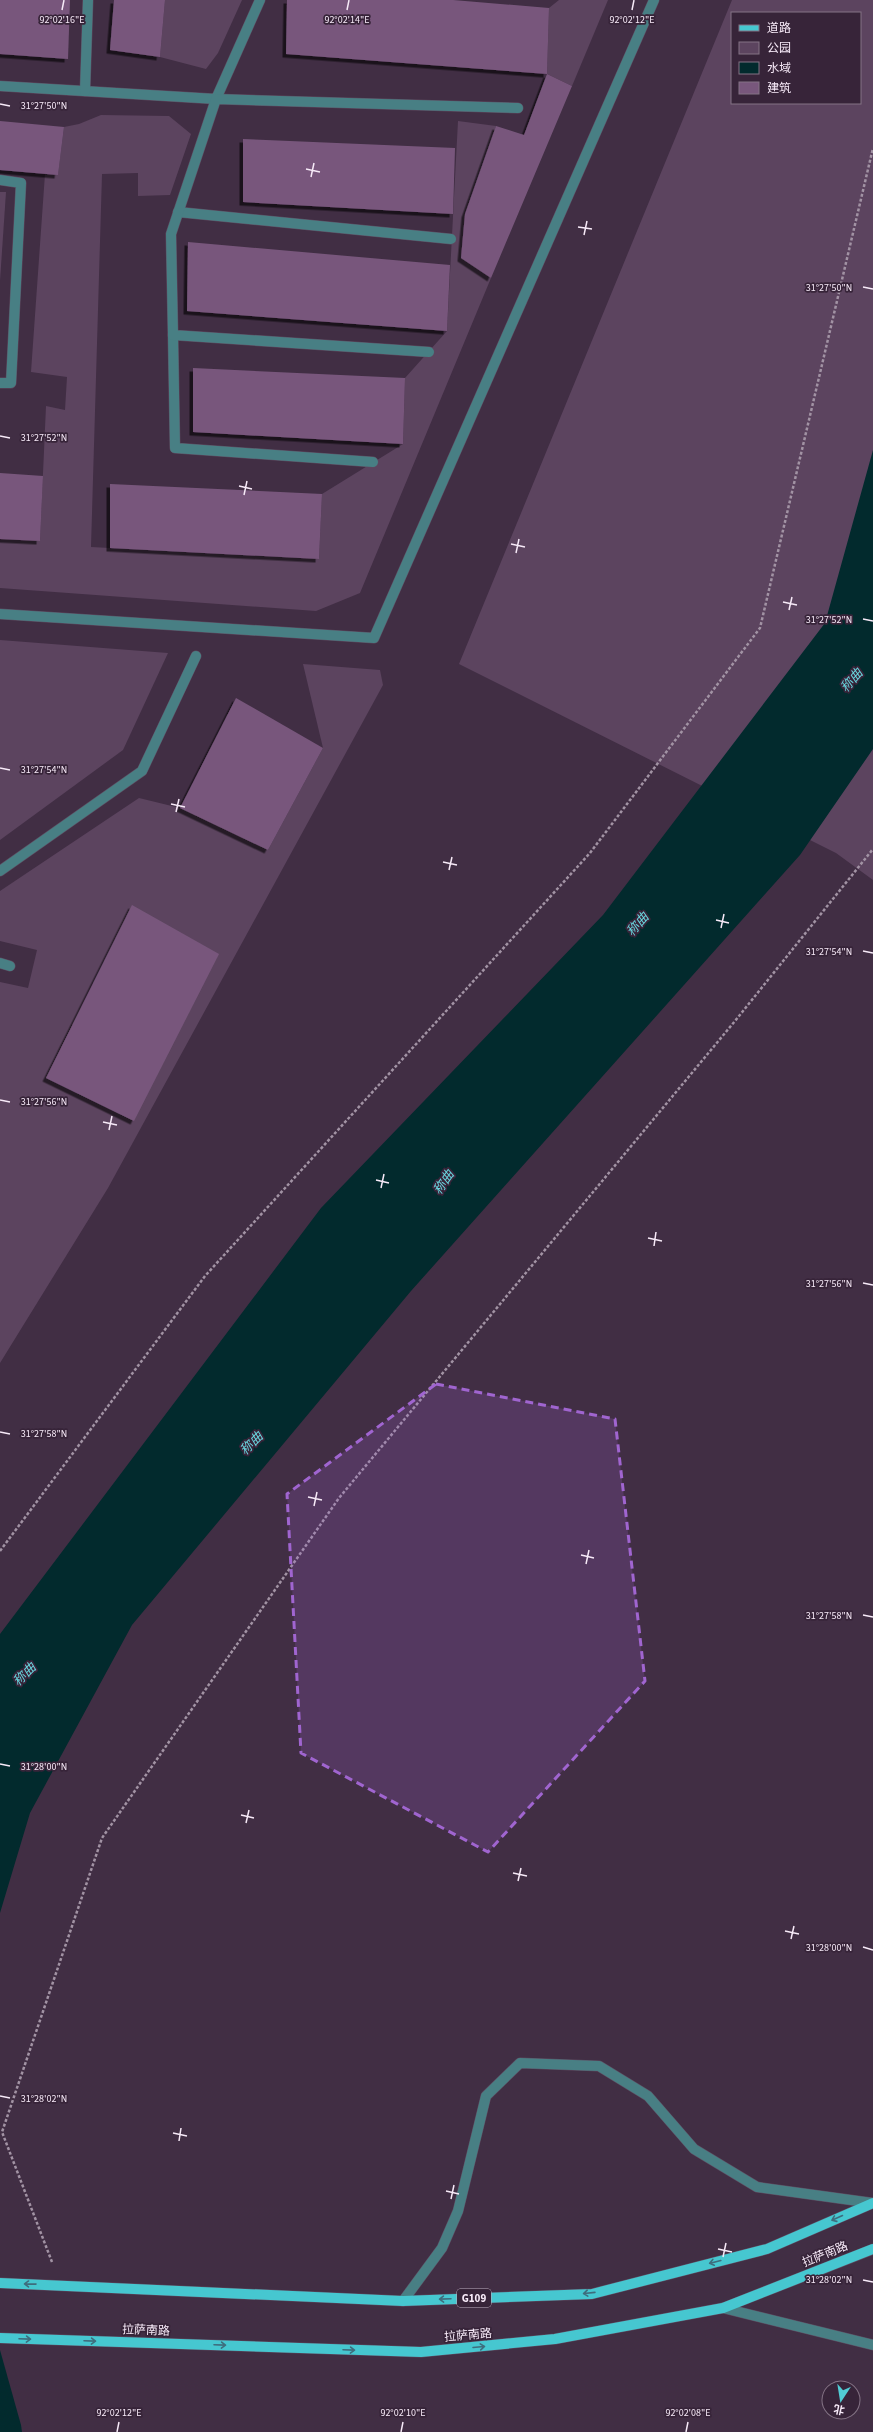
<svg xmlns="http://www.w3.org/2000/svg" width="873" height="2432" viewBox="0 0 873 2432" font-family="'Source Sans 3','Noto Sans SC',sans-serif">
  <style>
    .green { fill: #5c445f; fill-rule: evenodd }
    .water { fill: #022a2d }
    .building { fill: #78577c; filter: url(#shadow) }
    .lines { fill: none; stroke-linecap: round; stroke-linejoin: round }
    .minor-casing { stroke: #5e4c61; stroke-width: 11 }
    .major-casing { stroke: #5e4c61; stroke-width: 11 }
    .path { stroke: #a293a4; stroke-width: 2.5; stroke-dasharray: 3 2; stroke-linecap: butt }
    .minor { stroke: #487f84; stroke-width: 10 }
    .major { stroke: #46c7d0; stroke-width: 10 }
    .oneway { stroke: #3e6d7d }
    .marked { fill: #a065d0; fill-opacity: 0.2; stroke: #a065d0; stroke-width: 3; stroke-dasharray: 8 5; stroke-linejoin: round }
    .ticks { fill: none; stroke: #f7eaf8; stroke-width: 1.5 }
    .labels { text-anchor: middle; stroke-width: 3.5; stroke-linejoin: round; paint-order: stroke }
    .shield { fill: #372439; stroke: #bdafbf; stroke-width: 1 }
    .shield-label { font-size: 11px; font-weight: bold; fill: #f7eaf8 }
    .street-label { font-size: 12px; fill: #f7eaf8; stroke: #372439 }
    .water-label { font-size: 13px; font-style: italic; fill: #69d7df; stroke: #372439 }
    .ticks-label { font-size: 10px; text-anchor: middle; fill: #f7eaf8; stroke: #372439; stroke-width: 3.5; stroke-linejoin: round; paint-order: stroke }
  </style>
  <defs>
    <filter id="shadow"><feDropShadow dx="-3.5" dy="3.5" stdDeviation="0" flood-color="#0009"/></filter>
  </defs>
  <rect width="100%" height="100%" fill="#412e44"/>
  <g class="green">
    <path d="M165,0H242L218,53L206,69L160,57Z"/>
    <path d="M559,0H608L572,86L547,74L549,8Z"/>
    <path d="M732,0H873V880L836,853L459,664ZM732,13H860V103H732Z"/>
    <path d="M101,115L169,116L191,134L170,195L138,196V173L102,174L91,547L319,559L322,494L403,444L405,378L447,331L458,121L496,126L465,214L461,258L491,278L360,593L316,611L0,588V539L40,541L46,406L65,410L67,377L31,372L45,174H58L64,127L79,124Z"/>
    <path d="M0,192H6L0,281Z"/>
    <path d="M0,640L168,653L123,750L0,840Z"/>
    <path d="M303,664L380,670L383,685L108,1188L0,1363V982L28,988L37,950L0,941V891L139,798L180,808L268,850L323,748Z"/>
  </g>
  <g class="water">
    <path d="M873,450V749L800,855L411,1291L132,1625L30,1813L0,1913V1634L321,1208L603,915L825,623Z"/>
    <path d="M0,2350L21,2425L22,2432H0Z"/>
  </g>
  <g class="building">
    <path d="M0,0H70L68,59L0,54Z"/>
    <path d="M114,0H165L160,57L110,50Z"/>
    <path d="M287,0H453L549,8L547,74L286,54Z"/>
    <path d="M547,74L572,86L491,278L461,258L465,214L496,126L524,135Z"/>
    <path d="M0,121L64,127L58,175L0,170Z"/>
    <path d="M243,139L455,148L453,214L243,202Z"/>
    <path d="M188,242L450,265L447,331L187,311Z"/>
    <path d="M193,368L405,378L403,444L193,432Z"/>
    <path d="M0,473L43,476L40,541L0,539Z"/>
    <path d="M110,484L322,494L319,559L110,548Z"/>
    <path d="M236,698L323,748L268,850L180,808Z"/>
    <path d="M132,905L219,954L134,1121L46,1078Z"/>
  </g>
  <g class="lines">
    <g class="minor-casing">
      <g id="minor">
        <path d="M0,86L216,99L260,0"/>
        <path d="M85,91L88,0"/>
        <path d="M0,180L21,183L11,383H0"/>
        <path d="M178,212L451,239"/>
        <path d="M173,335L175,448L373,462"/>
        <path d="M429,352L173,335L171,234L216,99L518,108"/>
        <path d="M0,614L374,638L654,0"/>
        <path d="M0,871L142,771L196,656"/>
        <path d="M0,963L10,966"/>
        <path d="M403,2301L442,2248L458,2211L486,2096L520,2063L599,2066L648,2096L694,2149L757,2187L873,2203"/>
        <path d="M723,2308L873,2345"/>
      </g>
    </g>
    <g class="major-casing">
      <g id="major">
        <path d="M0,2283L403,2301L592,2294L767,2249L873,2203"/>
        <path d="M0,2338L421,2352L555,2339L723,2308L873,2249"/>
      </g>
    </g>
    <g class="path">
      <path d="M0,1551L205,1276L590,853L760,628L873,148"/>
      <path d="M52,2262L2,2132L102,1838L339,1498L735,1021L873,849"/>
    </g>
    <use href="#minor" class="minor"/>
    <use href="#major" class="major"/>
  </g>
  <defs><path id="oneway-shaft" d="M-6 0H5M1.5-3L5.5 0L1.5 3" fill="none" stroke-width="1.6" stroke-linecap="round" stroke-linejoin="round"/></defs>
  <g class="oneway">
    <use href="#oneway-shaft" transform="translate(837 2218) rotate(156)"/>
    <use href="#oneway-shaft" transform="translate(715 2262) rotate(166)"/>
    <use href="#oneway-shaft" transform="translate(30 2284) rotate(-179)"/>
    <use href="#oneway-shaft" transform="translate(589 2293) rotate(174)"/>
    <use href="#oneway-shaft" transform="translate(445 2299) rotate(178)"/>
    <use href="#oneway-shaft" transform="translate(25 2339) rotate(2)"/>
    <use href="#oneway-shaft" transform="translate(90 2341) rotate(2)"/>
    <use href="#oneway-shaft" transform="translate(220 2345) rotate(2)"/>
    <use href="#oneway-shaft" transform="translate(479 2347) rotate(-5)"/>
    <use href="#oneway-shaft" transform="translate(349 2350) rotate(2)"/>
  </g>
  <path class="marked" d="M436,1384L615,1419L645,1681L488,1852L301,1753L287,1494Z"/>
  <path class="ticks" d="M62,10L64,0M347,10L349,0M632,10L634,0M0,104L10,106M306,169L320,172M311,177L314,163M578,227L592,229M584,235L587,221M863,287L873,289M0,436L10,438M239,486L252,489M244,495L247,481M511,544L525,547M516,553L519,539M783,602L797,605M789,610L792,597M863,619L873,621M0,768L10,770M171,804L185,807M176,812L179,799M443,862L457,865M449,870L452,857M716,920L729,923M721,928L724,914M863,951L873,953M0,1100L10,1102M103,1122L117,1125M109,1130L112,1116M376,1180L389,1183M381,1188L384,1174M648,1238L662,1241M654,1246L656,1232M863,1283L873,1285M0,1432L10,1434M308,1497L322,1500M314,1506L317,1492M581,1555L594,1558M586,1564L589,1550M863,1615L873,1617M0,1764L10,1766M241,1815L254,1818M246,1823L249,1810M513,1873L527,1876M518,1881L521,1868M785,1931L799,1934M791,1939L794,1926M863,1947L873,1950M0,2096L10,2098M173,2133L187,2136M179,2141L181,2128M446,2191L459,2194M451,2199L454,2185M718,2249L732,2252M723,2257L726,2243M863,2280L873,2282M117,2432L119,2422M401,2432L403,2422M686,2432L688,2422"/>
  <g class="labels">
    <rect class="shield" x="457" y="2289" width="34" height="18" rx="3"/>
    <g class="shield-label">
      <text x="474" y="2302">G109</text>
    </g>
    <g class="street-label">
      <text transform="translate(825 2254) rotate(-22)" y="4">拉萨南路</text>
      <text transform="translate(146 2330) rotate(2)" y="4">拉萨南路</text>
      <text transform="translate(468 2335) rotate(-5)" y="4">拉萨南路</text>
    </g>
    <g class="water-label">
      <text transform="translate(851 680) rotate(-49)" y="5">称曲</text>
      <text transform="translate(637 924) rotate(-49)" y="5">称曲</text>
      <text transform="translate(443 1182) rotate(-55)" y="5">称曲</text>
      <text transform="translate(251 1443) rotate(-45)" y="5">称曲</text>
      <text transform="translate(24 1674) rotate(-45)" y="5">称曲</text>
    </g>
  </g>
  <g class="ticks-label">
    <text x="62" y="23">92°02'16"E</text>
    <text x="347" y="23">92°02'14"E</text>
    <text x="632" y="23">92°02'12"E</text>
    <text x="44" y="109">31°27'50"N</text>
    <text x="829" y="291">31°27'50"N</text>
    <text x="44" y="441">31°27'52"N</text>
    <text x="829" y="623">31°27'52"N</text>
    <text x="44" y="773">31°27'54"N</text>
    <text x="829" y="955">31°27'54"N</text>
    <text x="44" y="1105">31°27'56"N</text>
    <text x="829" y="1287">31°27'56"N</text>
    <text x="44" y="1437">31°27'58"N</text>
    <text x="829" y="1619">31°27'58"N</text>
    <text x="44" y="1770">31°28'00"N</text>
    <text x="829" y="1951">31°28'00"N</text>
    <text x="44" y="2102">31°28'02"N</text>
    <text x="829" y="2283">31°28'02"N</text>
    <text x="119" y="2416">92°02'12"E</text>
    <text x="403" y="2416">92°02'10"E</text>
    <text x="688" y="2416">92°02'08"E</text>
  </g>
  <rect x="731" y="12" width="130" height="92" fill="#372439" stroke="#847385"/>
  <rect x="739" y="25" width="20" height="6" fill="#46c7d0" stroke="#847385"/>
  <text x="767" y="32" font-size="12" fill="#f7eaf8">道路</text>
  <rect x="739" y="42" width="20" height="12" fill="#5c445f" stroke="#847385"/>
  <text x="767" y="52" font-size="12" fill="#f7eaf8">公园</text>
  <rect x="739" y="62" width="20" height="12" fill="#022a2d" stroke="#847385"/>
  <text x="767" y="72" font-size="12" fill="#f7eaf8">水域</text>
  <rect x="739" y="82" width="20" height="12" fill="#78577c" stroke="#847385"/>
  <text x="767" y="92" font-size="12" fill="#f7eaf8">建筑</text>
  <g transform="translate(841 2400) rotate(192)"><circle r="19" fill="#372439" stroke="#847385"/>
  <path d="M0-3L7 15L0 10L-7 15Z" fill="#51ccd5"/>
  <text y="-6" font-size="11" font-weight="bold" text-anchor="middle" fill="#f7eaf8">北</text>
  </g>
</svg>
